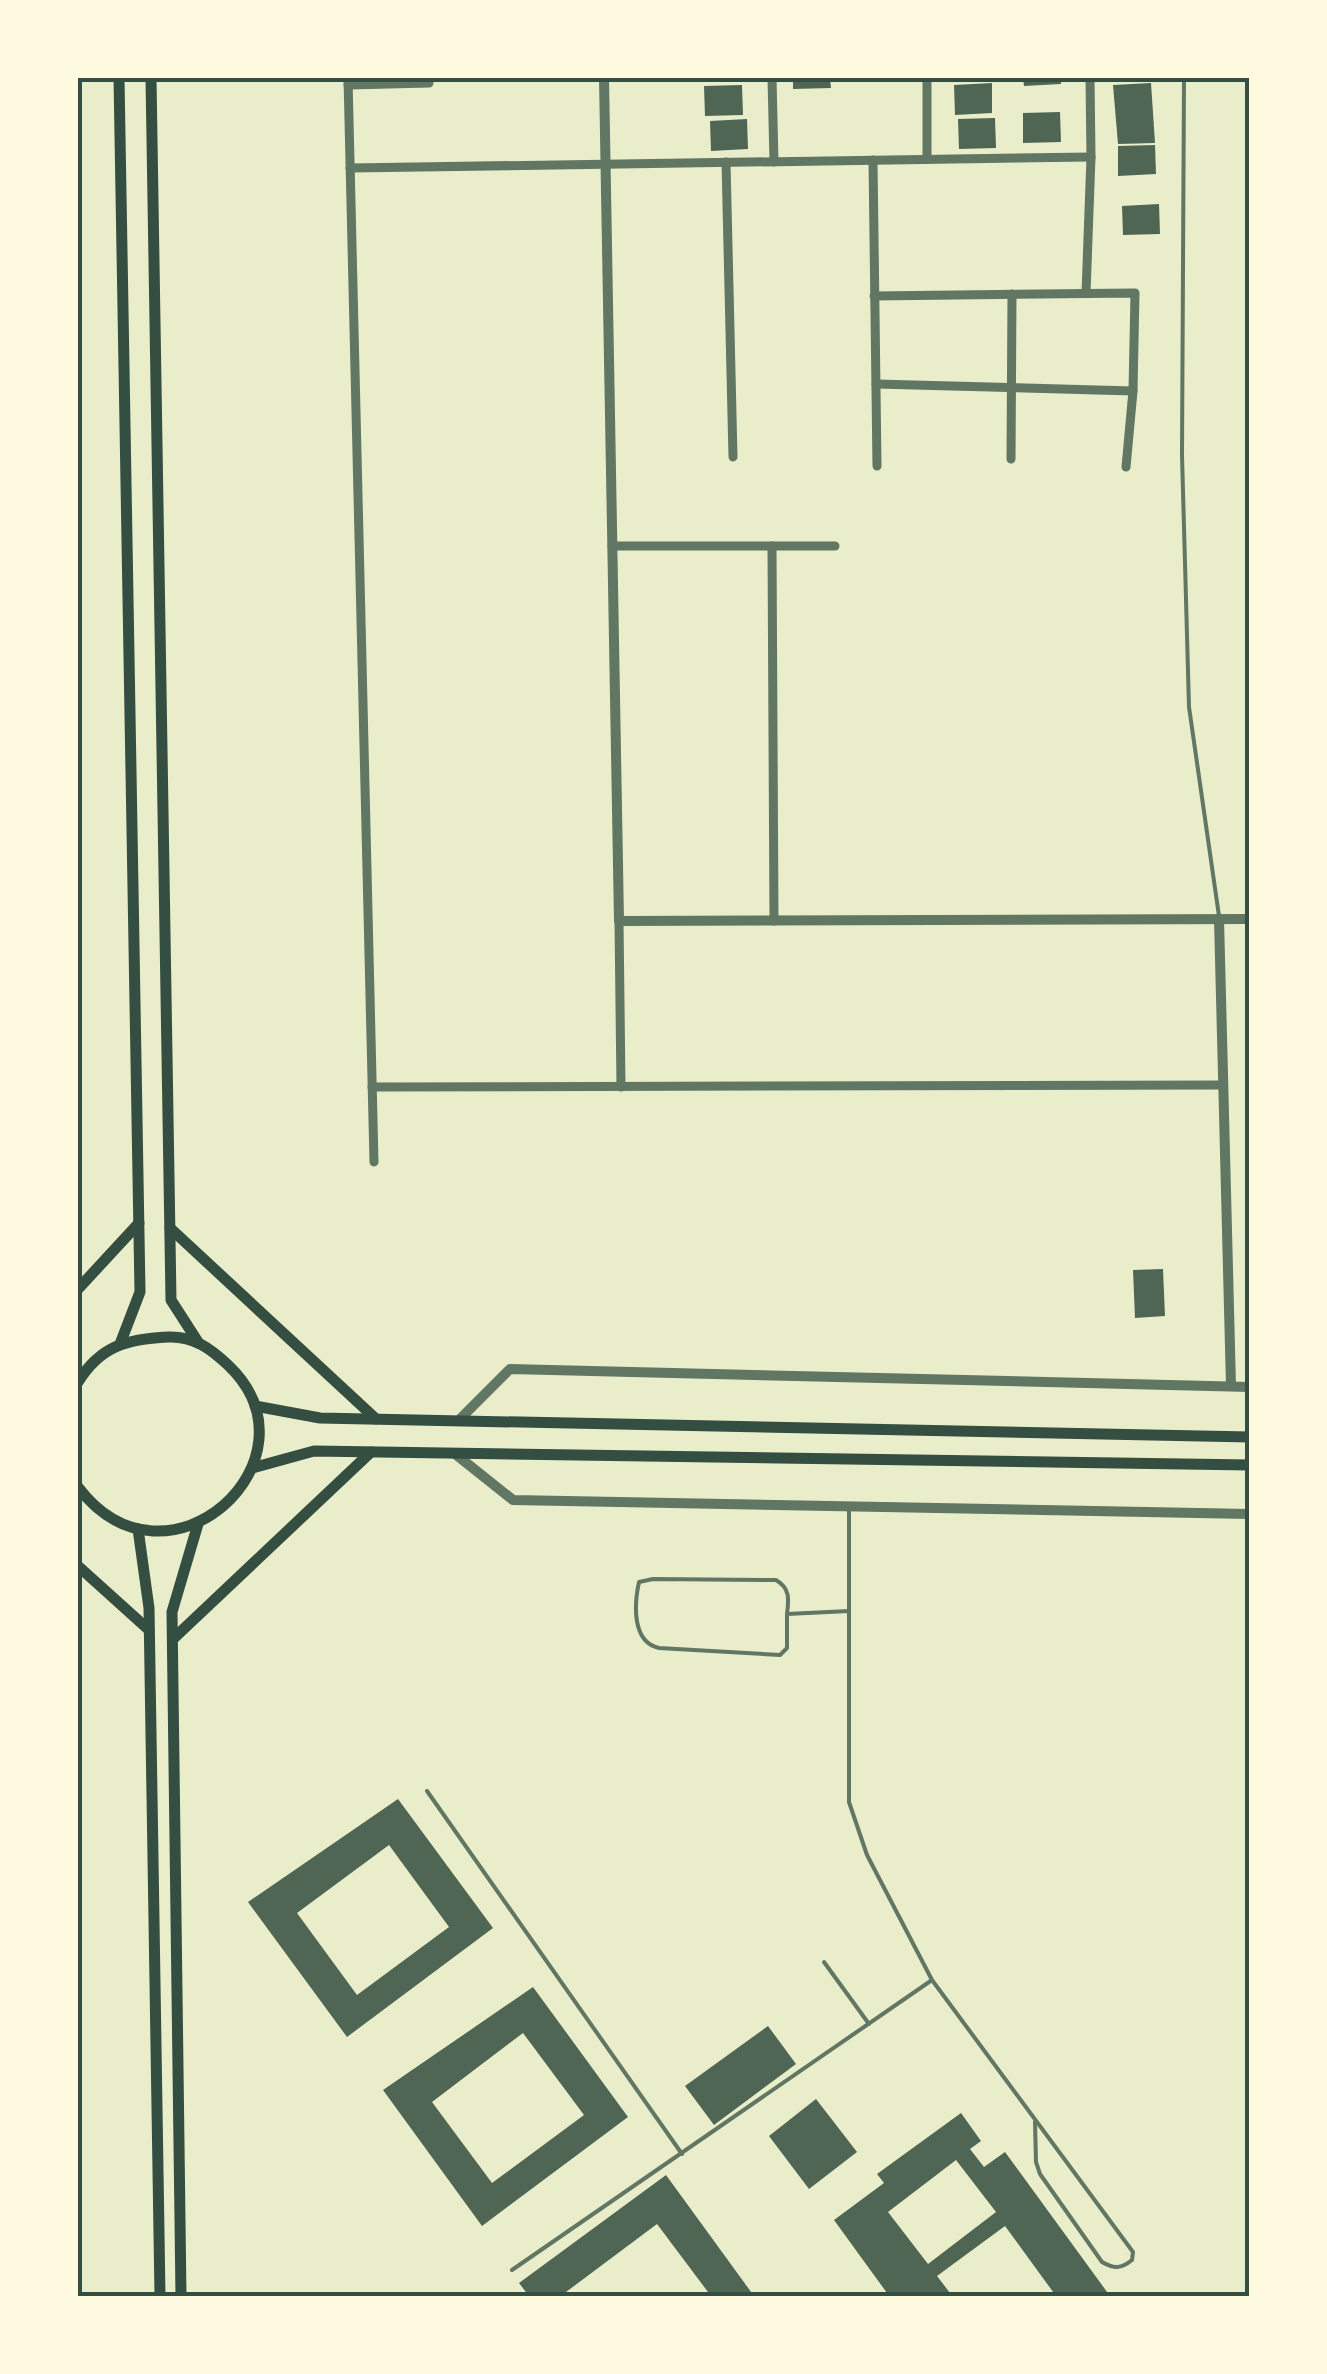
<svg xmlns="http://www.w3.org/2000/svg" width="1327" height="2374" viewBox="0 0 1327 2374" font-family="'Nunito Sans',sans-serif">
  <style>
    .building { fill: #4f6655; fill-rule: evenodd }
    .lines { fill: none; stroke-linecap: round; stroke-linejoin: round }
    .service { stroke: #617663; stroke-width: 4 }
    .minor { stroke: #617663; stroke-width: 9 }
    .tertiary { stroke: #617663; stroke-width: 10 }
    .secondary { stroke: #344e41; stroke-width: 11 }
    .neatline { fill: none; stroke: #344e41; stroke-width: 4 }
  </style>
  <rect width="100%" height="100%" fill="#e9edc9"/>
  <g class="building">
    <path d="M793,78H830L831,88L793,89Z"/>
    <path d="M1023,78H1061V84L1024,86Z"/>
    <path d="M992,83V113L955,115L954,85Z"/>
    <path d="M1151,83L1155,143L1118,144L1113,85Z"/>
    <path d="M742,85L743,115L705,116L704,86Z"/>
    <path d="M1060,112L1061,142L1023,143V113Z"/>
    <path d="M995,118L996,148L959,149L958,119Z"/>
    <path d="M747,119L748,149L711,151L710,121Z"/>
    <path d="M1155,145L1156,174L1118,176V146Z"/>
    <path d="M1159,204L1160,234L1123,235L1122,206Z"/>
    <path d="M1163,1269L1165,1316L1135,1318L1133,1270Z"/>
    <path d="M398,1799L493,1928L347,2037L248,1902ZM389,1845L449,1927L357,1995L297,1913Z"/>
    <path d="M533,1987L628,2117L482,2226L383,2090ZM523,2033L584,2115L492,2183L432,2102Z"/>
    <path d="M768,2026L796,2064L714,2125L685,2086Z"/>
    <path d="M816,2099L857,2152L809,2189L769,2136Z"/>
    <path d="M961,2113L981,2141L970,2149L984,2167L1005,2152L1110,2296H1056L1005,2226L937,2276L950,2293L945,2296H883L887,2293L834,2220L884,2183L877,2174ZM956,2160L996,2212L928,2264L888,2212Z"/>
    <path d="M666,2175L754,2296H711L657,2224L566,2292L569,2296H529L519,2283Z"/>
  </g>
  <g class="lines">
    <g class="service">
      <path d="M1184,78L1182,455L1189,707L1219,916"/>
      <path d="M849,1507V1802L867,1855L932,1980L1133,2252L1132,2260C1121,2269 1114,2269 1102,2262L1040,2174L1036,2162L1035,2122"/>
      <path d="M787,1614C789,1599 790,1588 776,1580L653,1579L639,1582C634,1605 632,1642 659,1648L780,1655L787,1648V1614L849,1611"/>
      <path d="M427,1791L682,2154"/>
      <path d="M824,1962L869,2024"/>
      <path d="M512,2270L932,1980"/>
    </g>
    <g class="minor">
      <path d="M348,78L374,1162"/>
      <path d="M772,78L774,162"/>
      <path d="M927,78V159"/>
      <path d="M348,85L429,83V78"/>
      <path d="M873,160L877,466"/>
      <path d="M726,162L733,457"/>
      <path d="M350,168L1091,157"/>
      <path d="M1086,293L1091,157L1090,78"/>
      <path d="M874,296L1135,293L1133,391L1126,467"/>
      <path d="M876,384L1133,391"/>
      <path d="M1011,459L1012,294"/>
      <path d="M612,546H835"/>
      <path d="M772,546L774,921"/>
      <path d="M619,921L621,1087"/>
      <path d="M372,1087L1223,1085"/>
    </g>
    <g class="tertiary">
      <path d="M604,78L619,921L1250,919"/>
      <path d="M1219,919L1231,1386"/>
      <path d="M458,1421L510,1369L1250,1387"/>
      <path d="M454,1453L513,1500L1250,1514"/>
    </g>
    <g class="secondary">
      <path d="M119,78L140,1292L120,1344"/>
      <path d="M151,78L171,1300L198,1342"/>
      <path d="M170,1228L376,1419"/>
      <path d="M78,1289L139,1223"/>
      <path d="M78,1382C101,1345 128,1339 168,1337C194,1336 211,1349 228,1365C327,1459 167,1605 78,1487"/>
      <path d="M255,1406L320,1418L1250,1437"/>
      <path d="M252,1468L314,1451L1250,1465"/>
      <path d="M138,1529L149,1608L160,2296"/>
      <path d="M78,1566L149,1630"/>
      <path d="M173,1639L371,1452"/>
      <path d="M181,2296L172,1612L198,1524"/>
    </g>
  </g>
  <rect width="1327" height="2374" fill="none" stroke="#fefae0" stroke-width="160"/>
  <rect x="80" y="80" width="1167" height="2214" class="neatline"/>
</svg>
